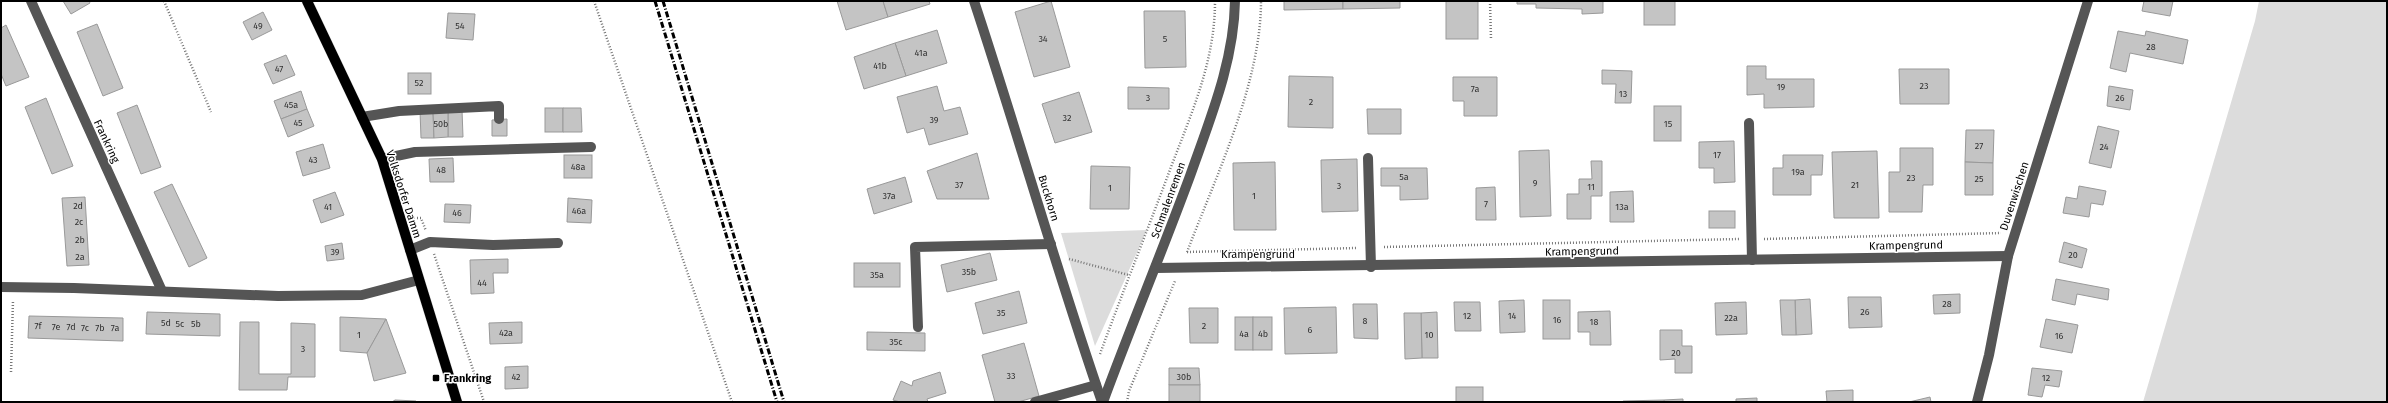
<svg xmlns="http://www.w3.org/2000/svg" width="2388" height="403" viewBox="0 0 2388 403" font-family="'Fira Sans',sans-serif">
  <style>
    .green { fill: #dcdcdc }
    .building { fill: #c4c4c4; stroke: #999 }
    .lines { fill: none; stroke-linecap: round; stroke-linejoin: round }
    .major-casing { stroke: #dbdbdb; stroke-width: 11 }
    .path { stroke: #777; stroke-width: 2.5; stroke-dasharray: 1 2; stroke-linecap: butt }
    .minor { stroke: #555; stroke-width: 10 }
    .major { stroke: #000; stroke-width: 10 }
    .rail { stroke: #000; stroke-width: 3; stroke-dasharray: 6 2 1 2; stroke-linecap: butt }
    .poi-dot { fill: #000; stroke: #fff; stroke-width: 1.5 }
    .labels { text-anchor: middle; stroke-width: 3; stroke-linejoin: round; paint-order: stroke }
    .number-label { font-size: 9px; fill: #313131 }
    .street-label { font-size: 11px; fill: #000; stroke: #fff }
    .poi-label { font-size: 11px; font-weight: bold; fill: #000; stroke: #fff; text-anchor: start }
  </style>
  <rect width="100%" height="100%" fill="#fff"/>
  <g class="green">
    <path d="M2259,1H2387V402H2143L2255,21Z"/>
    <path d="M1147,230L1095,346L1061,233Z"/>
  </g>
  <g class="building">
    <path d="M63,1H89L90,3L71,14Z"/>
    <path d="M837,1H883L888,17L846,30Z"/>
    <path d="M883,1H929L930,4L888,17Z"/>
    <path d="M1051,1L1070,67L1034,77L1015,12Z"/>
    <path d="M1284,1H1343V9L1284,10Z"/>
    <path d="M1343,1H1400V8L1343,9Z"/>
    <rect x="1446" y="1" width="32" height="38"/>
    <path d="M1517,1H1603V13L1582,14V9L1536,8V4H1517Z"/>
    <rect x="1644" y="1" width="31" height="24"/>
    <path d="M2144,1H2173L2170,16L2142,11Z"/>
    <path d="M1144,11H1185L1186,67L1145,68Z"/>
    <path d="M263,12L272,30L252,40L243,22Z"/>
    <path d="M448,13L475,14L473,40L446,38Z"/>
    <path d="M97,24L123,88L103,96L77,32Z"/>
    <path d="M6,25L29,77L6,86L1,74V28Z"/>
    <path d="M937,30L947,63L906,76L895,43Z"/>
    <path d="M2118,31L2145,36L2146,31L2188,40L2183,64L2130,53L2126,72L2110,68Z"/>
    <path d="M895,43L906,76L864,89L854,57Z"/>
    <path d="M286,55L295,75L273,84L264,64Z"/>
    <path d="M1747,66H1766V79H1814V107L1764,108V94L1747,95Z"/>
    <path d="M1899,69H1949V104H1900Z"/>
    <path d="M1602,70L1632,71L1631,103H1615L1616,84H1602Z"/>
    <rect x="408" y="73" width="23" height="21"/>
    <path d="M1289,76L1333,77V128L1288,127Z"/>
    <path d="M1453,77H1497V116H1464V101H1453Z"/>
    <path d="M937,86L944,111L960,107L968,134L929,145L924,128L907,133L897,97Z"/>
    <path d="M2109,86L2133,90L2130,110L2107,106Z"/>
    <path d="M1128,87L1169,88V109H1128Z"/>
    <path d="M301,91L307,109L281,119L274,101Z"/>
    <path d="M1079,92L1092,132L1055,143L1042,104Z"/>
    <path d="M46,98L73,166L52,174L25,107Z"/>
    <path d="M137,105L161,167L141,174L117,113Z"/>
    <rect x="1654" y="106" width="27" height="35"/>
    <rect x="545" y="108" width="18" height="24"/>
    <path d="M563,108H581L582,132H563Z"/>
    <path d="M307,109L314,126L288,137L281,119Z"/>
    <path d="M1367,109H1401V134H1368Z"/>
    <path d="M462,110L463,137H448V111Z"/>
    <path d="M420,111H433L434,138H421Z"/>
    <path d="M433,111H448V137L434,138Z"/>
    <path d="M507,119V136H492V120Z"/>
    <path d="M2098,126L2119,131L2111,168L2089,163Z"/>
    <path d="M1966,130H1994L1993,163L1965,162Z"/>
    <path d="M1734,141L1735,182L1714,183V168H1699V142Z"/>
    <path d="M323,144L330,168L303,176L296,152Z"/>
    <path d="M1900,148H1933V185H1923L1922,212H1889V172H1900Z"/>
    <path d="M1549,150L1551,216L1520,217L1519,151Z"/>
    <path d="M1877,151L1879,218H1834L1832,152Z"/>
    <path d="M977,153L989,199H937L927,171Z"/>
    <rect x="564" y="155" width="28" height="23"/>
    <path d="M1783,155H1823L1822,175H1811V195H1773V168H1783Z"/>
    <path d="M453,158L454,182H430L429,159Z"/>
    <path d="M1357,159L1358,211L1322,212L1321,160Z"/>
    <path d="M1591,161H1602V196H1591V219H1567V194H1579V179H1592Z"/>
    <path d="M1275,162L1276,230H1234L1233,163Z"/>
    <path d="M1965,162L1993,163V195H1965Z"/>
    <path d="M1091,166L1130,167L1129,209H1090Z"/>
    <path d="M1381,168H1427L1428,199L1400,200V186H1381Z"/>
    <path d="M905,177L912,202L874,214L867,189Z"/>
    <path d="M172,184L207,258L189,267L154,192Z"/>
    <path d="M2079,186L2106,191L2103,205L2091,203L2089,217L2063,213L2066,197L2077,199Z"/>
    <path d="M1495,187L1496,220H1476V188Z"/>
    <path d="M1633,191L1634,222H1610V192Z"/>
    <path d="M335,192L344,215L321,223L313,200Z"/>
    <path d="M85,197L89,265L67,266L62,198Z"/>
    <path d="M568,198L592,200L591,223L567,222Z"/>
    <path d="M445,204L471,205L470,223L444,222Z"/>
    <rect x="1709" y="211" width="26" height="17"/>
    <path d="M2064,242L2087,249L2082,268L2059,262Z"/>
    <path d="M342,243L344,259L327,261L325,246Z"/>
    <path d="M990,253L997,280L947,292L941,265Z"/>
    <path d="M508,259V273H493L494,293L471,294L470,260Z"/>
    <rect x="854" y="263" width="46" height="24"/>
    <path d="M2056,279L2109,289L2108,300L2077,294L2075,305L2052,300Z"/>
    <path d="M1019,291L1027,323L983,334L975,303Z"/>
    <path d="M1960,294V313L1934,314L1933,295Z"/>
    <path d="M1848,297H1881L1882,327L1849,328Z"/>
    <path d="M1810,299L1812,334L1796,335L1795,300Z"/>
    <path d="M1524,300L1525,332L1500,333L1499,301Z"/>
    <rect x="1543" y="300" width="27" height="39"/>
    <path d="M1780,300H1795L1796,335H1782Z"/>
    <path d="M1454,302H1480L1481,331H1455Z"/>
    <path d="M1746,302L1747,334L1716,335L1715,303Z"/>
    <path d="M1353,304H1377L1378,339L1354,338Z"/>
    <path d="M1336,307L1337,353L1285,354L1284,308Z"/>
    <path d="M1189,308H1218V343H1190Z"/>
    <path d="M1610,311L1611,345H1590V332H1578V312Z"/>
    <path d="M147,312L220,314V336L146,334Z"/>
    <path d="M1437,312L1438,358H1422L1421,313Z"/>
    <path d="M1404,313H1421L1422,358L1405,359Z"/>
    <path d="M29,316L123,318V341L28,338Z"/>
    <path d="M340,317L386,319L367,353L340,351Z"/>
    <rect x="1235" y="317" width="18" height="33"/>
    <rect x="1253" y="317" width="19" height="33"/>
    <path d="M386,319L406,373L374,381L367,353Z"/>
    <path d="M2046,319L2078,325L2072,353L2040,347Z"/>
    <path d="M240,322H259V374H291V323L315,324V377H288L287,390H239Z"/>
    <path d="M522,322V343L490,344L489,323Z"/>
    <path d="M1660,330H1682V346H1692V373H1675V359L1660,360Z"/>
    <path d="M867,332L925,333V351L867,350Z"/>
    <path d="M1024,343L1039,396L1018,402H995L982,355Z"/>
    <path d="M528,366V388L505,389V367Z"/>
    <path d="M1169,368H1199L1200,385H1169Z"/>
    <path d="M2032,368L2062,371L2059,387L2045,385L2042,397L2028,395Z"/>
    <path d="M940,372L946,393L927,399L928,402H900L893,400L901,381L912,386L913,381Z"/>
    <rect x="1169" y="385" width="31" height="17"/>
    <rect x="1456" y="387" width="27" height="15"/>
    <path d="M1853,390V402H1827L1826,391Z"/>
    <path d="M1930,397L1931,402H1909Z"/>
    <path d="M1757,398V402H1736V399Z"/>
    <path d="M1683,399V402H1664V400Z"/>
    <path d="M395,400L416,401L417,402H392Z"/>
    <path d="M1664,400V402H1623V401Z"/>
  </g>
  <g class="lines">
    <g class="major-casing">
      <path id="major" d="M307,1L382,159L457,402"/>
    </g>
    <g class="path">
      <path d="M164,1L211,112"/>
      <path d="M594,1L732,402"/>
      <path d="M1490,1L1491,39"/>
      <path d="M414,218H421L426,231"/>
      <path d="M1764,239L2001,233"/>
      <path d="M1384,247L1739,239"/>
      <path d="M1187,252L1357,248"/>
      <path d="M1187,252C1216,176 1261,83 1261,1"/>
      <path d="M434,254L484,402"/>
      <path d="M1069,259L1129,275"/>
      <path d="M1100,354C1123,291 1148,229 1171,167C1192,112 1215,61 1215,1"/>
      <path d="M11,372L13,300"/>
      <path d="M1127,402L1129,391L1175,281"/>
    </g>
    <g class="minor">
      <path d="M31,1L162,291"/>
      <path d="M974,1C1018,134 1056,269 1102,402"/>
      <path d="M362,117L399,111L499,106V119"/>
      <path d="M1749,123L1752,260"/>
      <path d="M1368,158L1371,267"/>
      <path d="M382,159L415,152L591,147"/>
      <path d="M410,250L430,242L493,245L558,243"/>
      <path d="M1156,268L2008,256"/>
      <path d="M1,287L74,288L278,296L362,295L419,280"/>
      <path d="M918,327L915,247L1051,244"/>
      <path d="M1035,402L1096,385"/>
      <path d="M1103,402C1131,326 1162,252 1190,176C1210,119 1234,62 1235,1"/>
      <path d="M1977,402L1989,355L2008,256L2088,1"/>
    </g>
    <use href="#major" class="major"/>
    <g class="rail">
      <path d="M655,1L777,402"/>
      <path d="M663,1L784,402"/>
    </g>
  </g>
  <rect class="poi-dot" x="432" y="374" width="8" height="8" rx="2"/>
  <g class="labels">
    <g class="number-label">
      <text x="258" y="29">49</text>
      <text x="460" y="29">54</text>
      <text x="1043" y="42">34</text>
      <text x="1165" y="42">5</text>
      <text x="2151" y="50">28</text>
      <text x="921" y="56">41a</text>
      <text x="880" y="69">41b</text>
      <text x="279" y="72">47</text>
      <text x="419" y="86">52</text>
      <text x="1924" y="89">23</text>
      <text x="1781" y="90">19</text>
      <text x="1475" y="92">7a</text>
      <text x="1623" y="97">13</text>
      <text x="1148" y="101">3</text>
      <text x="2120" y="101">26</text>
      <text x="1311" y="105">2</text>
      <text x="291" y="108">45a</text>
      <text x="1067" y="121">32</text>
      <text x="934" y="123">39</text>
      <text x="298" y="126">45</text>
      <text x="441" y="127">50b</text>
      <text x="1668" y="127">15</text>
      <text x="1979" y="149">27</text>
      <text x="2104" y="150">24</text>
      <text x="1717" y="158">17</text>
      <text x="313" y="163">43</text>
      <text x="578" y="170">48a</text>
      <text x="441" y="173">48</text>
      <text x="1798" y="175">19a</text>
      <text x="1404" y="180">5a</text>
      <text x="1911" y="181">23</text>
      <text x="1979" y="182">25</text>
      <text x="1535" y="186">9</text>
      <text x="959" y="188">37</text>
      <text x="1855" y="188">21</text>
      <text x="1339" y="189">3</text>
      <text x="1591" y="190">11</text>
      <text x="1110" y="191">1</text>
      <text x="889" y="199">37a</text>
      <text x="1254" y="199">1</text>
      <text x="1486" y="207">7</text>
      <text x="78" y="209">2d</text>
      <text x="328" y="210">41</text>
      <text x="1622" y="210">13a</text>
      <text x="579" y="214">46a</text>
      <text x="457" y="216">46</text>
      <text x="79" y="225">2c</text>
      <text x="80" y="243">2b</text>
      <text x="335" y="255">39</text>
      <text x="2073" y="258">20</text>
      <text x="80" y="260">2a</text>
      <text x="969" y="275">35b</text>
      <text x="877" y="278">35a</text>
      <text x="482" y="286">44</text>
      <text x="1947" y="307">28</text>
      <text x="1865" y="315">26</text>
      <text x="1001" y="316">35</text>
      <text x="1467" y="319">12</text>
      <text x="1512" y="319">14</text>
      <text x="1731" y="321">22a</text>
      <text x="1557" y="323">16</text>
      <text x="1365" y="324">8</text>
      <text x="1594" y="325">18</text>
      <text x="166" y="326">5d</text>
      <text x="180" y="327">5c</text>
      <text x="196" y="327">5b</text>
      <text x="38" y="329">7f</text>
      <text x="1204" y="329">2</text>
      <text x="56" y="330">7e</text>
      <text x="71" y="330">7d</text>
      <text x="85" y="331">7c</text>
      <text x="100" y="331">7b</text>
      <text x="115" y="331">7a</text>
      <text x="1310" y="333">6</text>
      <text x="506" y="336">42a</text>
      <text x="1244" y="337">4a</text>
      <text x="1263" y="337">4b</text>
      <text x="359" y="338">1</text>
      <text x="1429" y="338">10</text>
      <text x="2059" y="339">16</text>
      <text x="896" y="345">35c</text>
      <text x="303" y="352">3</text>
      <text x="1676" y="356">20</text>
      <text x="1011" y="379">33</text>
      <text x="516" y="380">42</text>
      <text x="1184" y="380">30b</text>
      <text x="2046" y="381">12</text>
    </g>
    <g class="street-label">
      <text transform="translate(107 141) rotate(65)" y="4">Frankring</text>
      <text transform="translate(404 194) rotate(72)" y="4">Volksdorfer Damm</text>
      <text transform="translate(2014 196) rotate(-72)" y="4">Duvenwischen</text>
      <text transform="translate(1049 198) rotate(73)" y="4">Buckhorn</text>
      <text transform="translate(1168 200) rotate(-70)" y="4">Schmalenremen</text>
      <text transform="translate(1906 245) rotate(-1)" y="4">Krampengrund</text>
      <text transform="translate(1582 251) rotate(-1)" y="4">Krampengrund</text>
      <text x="1258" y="258">Krampengrund</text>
    </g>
    <g class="poi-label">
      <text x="444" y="382">Frankring</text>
    </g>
  </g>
  <rect width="2388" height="403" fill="none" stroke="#000000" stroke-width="4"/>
</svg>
